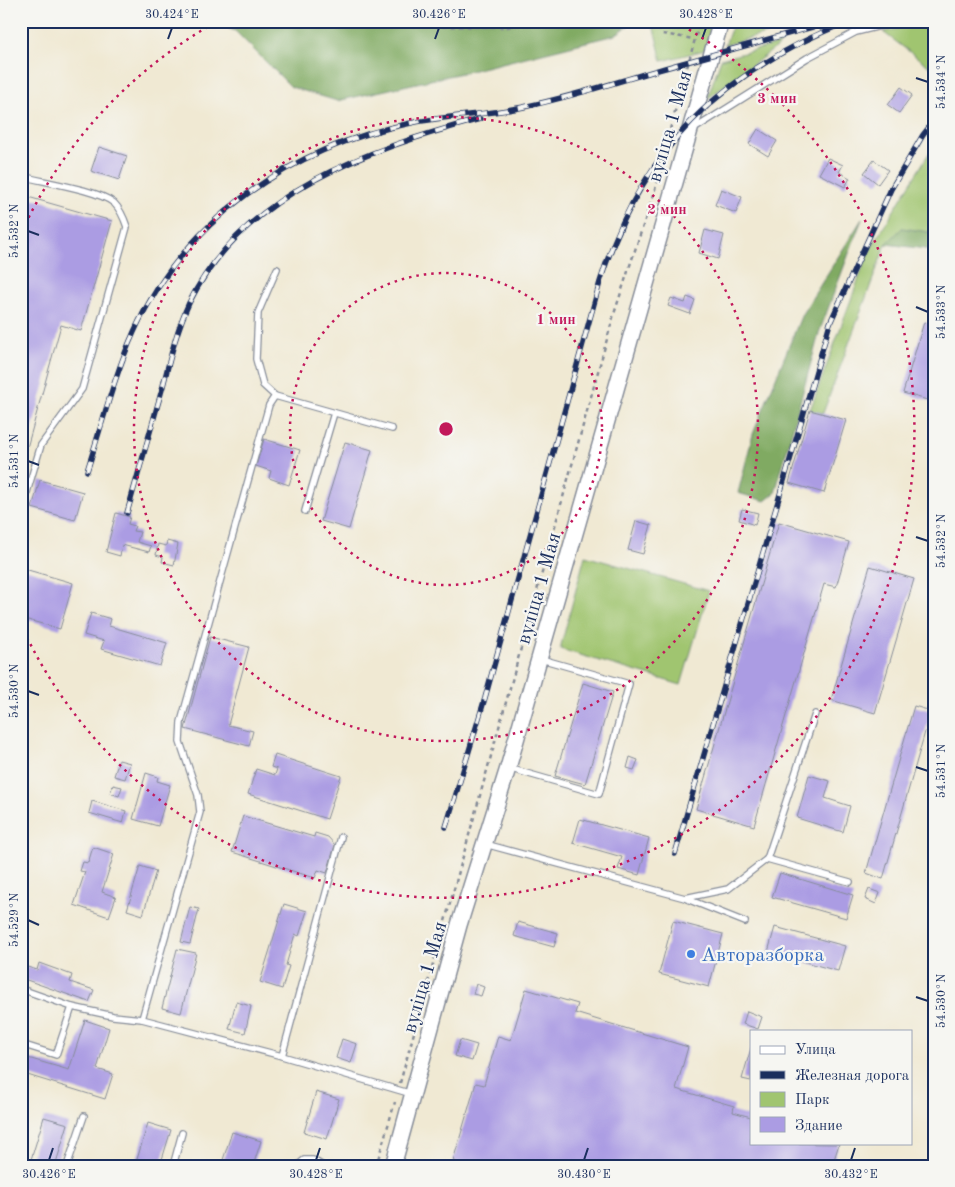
<svg xmlns="http://www.w3.org/2000/svg" width="955" height="1187" viewBox="0 0 955 1187" font-family="'Old Standard TT',serif">
  <style>
    .green { fill: #a0c570; stroke: #5e7a67 }
    .forest { fill: #80aa62; stroke: #4e6c60 }
    .building { fill: #ab9ce3 }
    .lines { fill: none; stroke-linecap: round; stroke-linejoin: round }
    .service-casing { stroke: #868c98; stroke-width: 8 }
    .tertiary-casing { stroke: #868c98; stroke-width: 18 }
    .path { stroke: #868c98; stroke-width: 2.5; stroke-dasharray: 4 4; stroke-linecap: butt }
    .service { stroke: #fff; stroke-width: 5.5 }
    .tertiary { stroke: #fff; stroke-width: 15 }
    .rail-casing { stroke: #1b2f5e; stroke-width: 5.5 }
    .rail { stroke: #f6f6f2; stroke-width: 4; stroke-dasharray: 11; stroke-linecap: butt }
    .ticks { fill: none; stroke: #1b2f5e; stroke-width: 2 }
    .ring { fill: none; stroke: #c2185b; stroke-width: 2.5; stroke-dasharray: 2.5 5 }
    .shop-dot { fill: #3f7fe0; stroke: #f6f6f2; stroke-width: 2 }
    .labels { text-anchor: middle; stroke-width: 4.5; stroke-linejoin: round; paint-order: stroke }
    .street-label { font-size: 20px; fill: #1b2f5e; stroke: #f6f6f2 }
    .shop-label { font-size: 20px; fill: #366cbe; stroke: #f6f6f2; text-anchor: start }
    .centre { fill: #c2185b; stroke: #f6f6f2; stroke-width: 2.5 }
    .ring-label { font-size: 15px; text-anchor: middle; font-weight: bold; fill: #c2185b; stroke: #f6f6f2; stroke-width: 4.5; stroke-linejoin: round; paint-order: stroke }
    .neatline { fill: none; stroke: #1b2f5e; stroke-width: 2 }
    .ticks-label { font-size: 12px; text-anchor: middle; fill: #1b2f5e }
  </style>
  <rect width="100%" height="100%" fill="#f6f6f2"/>
  <filter id="ink" filterUnits="userSpaceOnUse"><feTurbulence type="fractalNoise" baseFrequency=".02" numOctaves="2"/><feDisplacementMap in="SourceGraphic" scale="10" xChannelSelector="R" yChannelSelector="G"/><feConvolveMatrix kernelMatrix="1 2 1 2 8 2 1 2 1" color-interpolation-filters="sRGB"/></filter>
  <filter id="wash" filterUnits="userSpaceOnUse"><feTurbulence type="fractalNoise" baseFrequency=".0096" numOctaves="4" result="noise"/><feDisplacementMap in="SourceGraphic" scale="20" xChannelSelector="R" yChannelSelector="G"/><feGaussianBlur stdDeviation="1.12" result="paint"/><feColorMatrix in="noise" values="0 0 0 0 0 0 0 0 0 0 0 0 0 0 0 0 0 1.4 0 .05"/><feComposite in="paint" operator="in"/></filter>
  <g filter="url(#wash)">
    <rect width="100%" height="100%" fill="#f0e9d3"/>
    <g class="green">
      <path d="M652,21H713L705,50L662,61Z"/>
      <path d="M734,21H813L725,45Z"/>
      <path d="M934,21V70L883,32L932,21Z"/>
      <path d="M782,43L707,99L721,59Z"/>
      <path d="M934,145V233L902,228L886,244L823,413L810,410L869,251Z"/>
      <path d="M585,556L709,591L681,685L560,649Z"/>
    </g>
    <g class="forest">
      <path d="M211,21H635L615,35L466,72L337,101L291,87L235,31Z"/>
      <path d="M862,219L820,330L775,493L765,501L738,493L753,434L802,314Z"/>
      <path d="M902,228L934,233V250L886,244Z"/>
    </g>
    <g id="blocks">
      <g class="building">
        <path d="M901,87L912,95L899,113L888,105Z"/>
        <path d="M758,129L777,141L768,156L749,144Z"/>
        <path d="M99,147L127,156L119,180L91,171Z"/>
        <path d="M828,158L843,165L839,172L850,178L845,187L819,174Z"/>
        <path d="M874,160L888,170L878,184L864,173Z"/>
        <path d="M721,189L742,197L736,213L715,205Z"/>
        <path d="M21,195L112,221L81,331L61,325L22,466Z"/>
        <path d="M705,230L724,235L718,259L699,253Z"/>
        <path d="M687,297L695,300L690,314L668,306L671,298L685,303Z"/>
        <path d="M924,322L934,325V402L903,393Z"/>
        <path d="M810,410L846,420L824,493L789,483Z"/>
        <path d="M264,439L300,450L289,485L269,478L271,471L256,466Z"/>
        <path d="M345,442L372,450L349,529L321,521Z"/>
        <path d="M40,480L83,492L75,520L32,508Z"/>
        <path d="M742,509L758,513L755,525L739,520Z"/>
        <path d="M116,513L130,517L128,524L135,526L133,531L140,532L137,542L151,546L149,552L122,545L120,556L106,552Z"/>
        <path d="M636,521L651,525L643,554L628,550Z"/>
        <path d="M779,522L849,542L836,587L824,584L754,826L696,809Z"/>
        <path d="M167,541L178,544L174,565L162,562L163,557L156,555L158,544L166,546Z"/>
        <path d="M870,566L914,579L875,713L831,700Z"/>
        <path d="M21,568L73,583L60,629L21,618Z"/>
        <path d="M91,613L111,619L109,626L167,643L160,666L101,649L104,641L84,635Z"/>
        <path d="M210,637L249,647L228,725L253,731L249,746L185,729Z"/>
        <path d="M583,683L613,692L585,784L555,776Z"/>
        <path d="M914,706L931,711L883,879L866,873Z"/>
        <path d="M275,755L341,776L327,819L248,794L256,769L275,775L277,769L271,767Z"/>
        <path d="M630,757L638,760L634,770L627,768Z"/>
        <path d="M119,760L130,763L125,779L114,776Z"/>
        <path d="M146,773L158,777L157,781L170,785L158,826L133,819Z"/>
        <path d="M809,775L830,781L825,798L850,806L843,832L797,818Z"/>
        <path d="M113,785L122,787L119,796L110,793Z"/>
        <path d="M92,801L126,811L123,823L89,813Z"/>
        <path d="M243,816L314,837L315,833L328,837L335,845L327,873L318,870L315,878L232,852Z"/>
        <path d="M580,819L649,838L639,875L618,869L622,857L573,843Z"/>
        <path d="M93,847L114,854L102,892L116,897L109,917L74,905L85,872L80,871L83,862L88,863Z"/>
        <path d="M140,866L156,871L143,915L127,910Z"/>
        <path d="M780,873L853,895L846,918L772,897Z"/>
        <path d="M869,889L880,893L876,904L865,899Z"/>
        <path d="M284,904L307,911L299,936L295,934L286,965L289,966L282,989L260,982Z"/>
        <path d="M190,907L199,909L190,944L181,942Z"/>
        <path d="M673,921L723,934L709,987L659,974Z"/>
        <path d="M518,922L558,933L554,947L514,936Z"/>
        <path d="M775,927L845,946L838,971L768,952Z"/>
        <path d="M177,949L196,953L181,1013L162,1008Z"/>
        <path d="M39,963L72,975L70,982L94,990L89,1002L21,978L24,966L37,970Z"/>
        <path d="M476,984L484,987L481,996L473,994Z"/>
        <path d="M526,989L578,1004L575,1013L688,1047L676,1089L734,1106L733,1112L751,1117V1143L839,1144L832,1166H468L453,1161L476,1083L484,1085L498,1036L511,1040Z"/>
        <path d="M236,1002L251,1006L245,1033L229,1029Z"/>
        <path d="M747,1011L762,1017L758,1029L743,1024Z"/>
        <path d="M85,1020L109,1028L97,1069L113,1074L105,1099L21,1073V1056L69,1070Z"/>
        <path d="M342,1039L357,1044L351,1063L336,1058Z"/>
        <path d="M460,1040L477,1045L472,1061L455,1056Z"/>
        <path d="M751,1048V1081L742,1079Z"/>
        <path d="M316,1092L339,1099L327,1139L304,1132Z"/>
        <path d="M44,1117L68,1124L55,1166H29Z"/>
        <path d="M148,1123L171,1130L160,1166H135Z"/>
        <path d="M232,1132L261,1141L253,1166H221Z"/>
      </g>
    </g>
  </g>
  <g filter="url(#ink)">
    <use href="#blocks" fill-opacity="0" stroke="#868c98" stroke-width="1"/>
    <g class="lines">
      <g class="service-casing">
        <g id="service">
          <path d="M694,129L807,58L856,32L900,21"/>
          <path d="M21,176C44,182 98,190 114,203C121,210 124,218 127,227L82,389L41,445L22,509"/>
          <path d="M275,396L263,385L256,359L258,313L277,269"/>
          <path d="M305,511L334,413"/>
          <path d="M508,768L599,794L629,684L541,659"/>
          <path d="M485,844L685,898L728,889L767,859L815,714"/>
          <path d="M767,859L850,882"/>
          <path d="M687,899L745,922"/>
          <path d="M21,989L72,1007L113,1016L142,1019L282,1056L412,1094"/>
          <path d="M142,1019L200,812L198,795L180,742L181,722L269,405L275,396L392,429"/>
          <path d="M21,1044L56,1055L72,1007"/>
          <path d="M282,1056L341,837"/>
          <path d="M67,1166L84,1116"/>
          <path d="M173,1166L182,1133"/>
          <path d="M297,1166L304,1160H313L323,1166"/>
        </g>
      </g>
      <g class="tertiary-casing">
        <path id="tertiary" d="M393,1166L459,925L508,768L721,21"/>
      </g>
      <g class="path">
        <path d="M355,21L398,26L508,27L529,21"/>
        <path d="M654,21L662,34L694,39"/>
        <path d="M400,1083L614,314L663,165L664,151L700,21"/>
        <path d="M376,1166L395,1102"/>
      </g>
      <use href="#service" class="service"/>
      <use href="#tertiary" class="tertiary"/>
      <g class="rail-casing">
        <g id="rail">
          <path d="M87,471C102,425 114,376 134,332C185,219 292,147 411,123C449,115 490,115 528,106C574,96 620,81 665,68C721,52 778,37 834,21"/>
          <path d="M127,513C139,471 151,428 163,386C170,358 177,329 189,303C244,192 368,149 480,119"/>
          <path d="M446,827L485,698L600,282C641,149 721,72 849,21"/>
          <path d="M675,854L830,323L891,189L923,135L934,121"/>
        </g>
      </g>
      <use href="#rail" class="rail"/>
    </g>
  </g>
  <path class="ticks" d="M168,39L172,28M435,39L439,28M702,39L706,28M916,78L928,82M28,231L39,235M916,307L928,312M28,461L39,465M916,537L928,541M28,691L39,695M916,767L928,771M28,920L39,925M916,997L928,1001M49,1160L53,1148M316,1160L320,1148M584,1160L588,1148M851,1160L855,1148"/>
  <g class="ring">
    <circle cx="446" cy="429" r="156"/>
    <circle cx="446" cy="429" r="312"/>
    <path d="M22 231A468 468 0 0 1 216 22M676 22A468 468 0 1 1 22 627"/>
  </g>
  <circle class="shop-dot" cx="691" cy="954" r="5"/>
  <g class="labels">
    <g class="street-label">
      <text transform="translate(669 126) rotate(-74)" y="7">вуліца 1 Мая</text>
      <text transform="translate(538 588) rotate(-74)" y="7">вуліца 1 Мая</text>
      <text transform="translate(424 977) rotate(-74)" y="7">вуліца 1 Мая</text>
    </g>
    <g class="shop-label">
      <text x="701" y="961">Авторазборка</text>
    </g>
  </g>
  <circle cx="446" cy="429" r="8" class="centre"/>
  <g class="ring-label">
    <text x="777" y="103">3 мин</text>
    <text x="667" y="214">2 мин</text>
    <text x="556" y="324">1 мин</text>
  </g>
  <rect width="955" height="1187" fill="none" stroke="#f6f6f2" stroke-width="55"/>
  <rect x="750" y="1030" width="162" height="115" fill="#f6f6f2" stroke="#9ea6b7"/>
  <rect x="760" y="1046" width="25" height="8" fill="#ffffff" stroke="#9ea6b7"/>
  <text x="795" y="1054" font-size="15" fill="#1b2f5e">Улица</text>
  <rect x="760" y="1071" width="25" height="8" fill="#1b2f5e" stroke="#9ea6b7"/>
  <text x="795" y="1080" font-size="15" fill="#1b2f5e">Железная дорога</text>
  <rect x="760" y="1092" width="25" height="15" fill="#a0c570" stroke="#9ea6b7"/>
  <text x="795" y="1104" font-size="15" fill="#1b2f5e">Парк</text>
  <rect x="760" y="1117" width="25" height="15" fill="#ab9ce3" stroke="#9ea6b7"/>
  <text x="795" y="1130" font-size="15" fill="#1b2f5e">Здание</text>
  <rect x="28" y="28" width="900" height="1132" class="neatline"/>
  <g class="ticks-label">
    <text x="172" y="18">30.424°E</text>
    <text x="439" y="18">30.426°E</text>
    <text x="706" y="18">30.428°E</text>
    <text transform="translate(941 82) rotate(-90)" y="4">54.534°N</text>
    <text transform="translate(14 231) rotate(-90)" y="4">54.532°N</text>
    <text transform="translate(941 312) rotate(-90)" y="4">54.533°N</text>
    <text transform="translate(14 461) rotate(-90)" y="4">54.531°N</text>
    <text transform="translate(941 541) rotate(-90)" y="4">54.532°N</text>
    <text transform="translate(14 691) rotate(-90)" y="4">54.530°N</text>
    <text transform="translate(941 771) rotate(-90)" y="4">54.531°N</text>
    <text transform="translate(14 920) rotate(-90)" y="4">54.529°N</text>
    <text transform="translate(941 1001) rotate(-90)" y="4">54.530°N</text>
    <text x="49" y="1178">30.426°E</text>
    <text x="316" y="1178">30.428°E</text>
    <text x="584" y="1178">30.430°E</text>
    <text x="851" y="1178">30.432°E</text>
  </g>
</svg>
